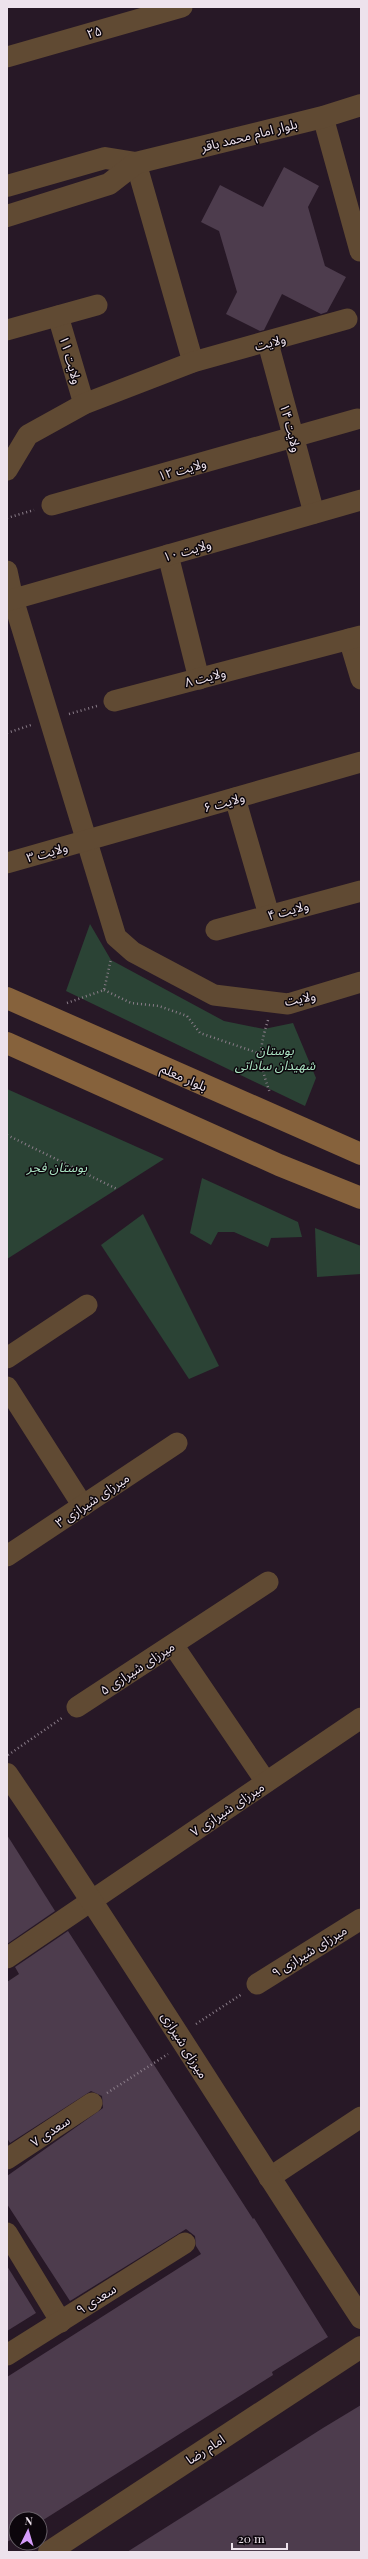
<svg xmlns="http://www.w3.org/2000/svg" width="368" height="2559" viewBox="0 0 368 2559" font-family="'Playfair Display','Noto Sans Arabic',serif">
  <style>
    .green { fill: #2b4335 }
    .building { fill: #4d3c4d }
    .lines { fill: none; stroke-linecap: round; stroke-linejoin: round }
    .path { stroke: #8a7d89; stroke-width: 2.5; stroke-dasharray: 1 3; stroke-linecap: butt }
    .minor { stroke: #604a33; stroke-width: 21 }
    .tertiary { stroke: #604a33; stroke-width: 22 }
    .secondary { stroke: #86623c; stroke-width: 22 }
    .labels { text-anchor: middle; stroke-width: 3; stroke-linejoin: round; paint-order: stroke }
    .street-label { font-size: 13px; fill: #ede2ec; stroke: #0c060c }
    .park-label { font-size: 13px; font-style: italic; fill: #aae3c2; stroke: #0c060c }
  </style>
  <rect width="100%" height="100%" fill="#271826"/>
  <g class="green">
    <path d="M90,924L111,960L224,1021L264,1029L293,1023L316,1078L305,1106L66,991Z"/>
    <path d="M7,1089L164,1159L7,1259Z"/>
    <path d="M202,1178L298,1222L302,1237L271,1238L268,1247L234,1232H218L211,1245L190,1233Z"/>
    <path d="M143,1214L219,1366L189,1379L101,1245Z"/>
    <path d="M315,1228L361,1246V1274L317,1277Z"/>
  </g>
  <g class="building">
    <path d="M284,167L319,186L308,207L325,266L346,277L327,312L321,314L282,294L264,330L260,331L226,314L237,292L219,231L201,222L220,185L263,207Z"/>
    <path d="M7,1835L55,1911L7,1944Z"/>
    <path d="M68,1931L253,2219L254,2218L328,2337L272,2372L273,2375L40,2522V2519H16V2537L7,2542V2377L201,2254L196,2246L195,2236L186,2229L70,2301L7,2204V2176L103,2108L102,2096L91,2091L10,2143L7,2138V1982L19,1974L15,1967Z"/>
    <path d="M7,2266L36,2313L7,2331Z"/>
    <path d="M361,2405V2552H127L323,2428Z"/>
  </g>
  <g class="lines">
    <g class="path">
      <path d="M7,518L34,510"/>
      <path d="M69,714L97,706"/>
      <path d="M7,733L31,725"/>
      <path d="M104,990L131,1003L159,1006L187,1016L200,1033L261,1054"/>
      <path d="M67,1003L104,990L111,959"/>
      <path d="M268,1020C258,1052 259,1062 270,1093"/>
      <path d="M7,1135L117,1189"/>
      <path d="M8,1755L62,1718"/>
      <path d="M196,2024L242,1994"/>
      <path d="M107,2093L168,2054"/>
    </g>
    <g class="minor">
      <path d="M7,57L182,7"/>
      <path d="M323,117L360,251"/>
      <path d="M136,163L193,362"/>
      <path d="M58,316L84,404"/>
      <path d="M7,330L97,305"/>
      <path d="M268,343L314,513"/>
      <path d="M7,470L28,435L84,404L193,362L347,319"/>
      <path d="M52,505L357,419"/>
      <path d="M168,555L199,679"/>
      <path d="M7,571L13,599L116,937L133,952L214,995L288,1004L361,982"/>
      <path d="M7,601L361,500"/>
      <path d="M349,639L361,679"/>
      <path d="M114,701L361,636"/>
      <path d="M235,798L269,915"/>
      <path d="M7,863L361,762"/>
      <path d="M216,930L361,891"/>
      <path d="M7,1358L87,1305"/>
      <path d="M7,1387L83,1506"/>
      <path d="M7,1556L177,1443"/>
      <path d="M173,1645L266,1782"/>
      <path d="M77,1707L268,1582"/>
      <path d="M7,1958L361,1718"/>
      <path d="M257,1984L361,1919"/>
      <path d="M7,2159L92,2103"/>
      <path d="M269,2178L361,2117"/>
      <path d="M7,2233L61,2322"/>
      <path d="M7,2355L185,2243"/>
    </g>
    <g class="tertiary">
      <path d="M7,186L105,158L136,163"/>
      <path d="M7,216L109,184L136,163L323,117L361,105"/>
      <path d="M7,1774C129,1953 242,2137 361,2318"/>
      <path d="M49,2552L361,2347"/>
    </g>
    <g class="secondary">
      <path d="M7,998L361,1154"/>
      <path d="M7,1043L279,1165L361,1198"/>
    </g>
  </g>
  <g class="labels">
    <g class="street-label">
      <text transform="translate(94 32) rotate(-16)" y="5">۲۵</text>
      <text transform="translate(249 135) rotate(-14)" y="5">بلوار امام محمد باقر</text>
      <text transform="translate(270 342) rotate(-15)" y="5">ولایت</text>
      <text transform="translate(71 360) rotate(74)" y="5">ولایت ۱۱</text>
      <text transform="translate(291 428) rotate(75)" y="5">ولایت ۱۴</text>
      <text transform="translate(182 469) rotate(-16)" y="5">ولایت ۱۲</text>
      <text transform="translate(187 550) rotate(-16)" y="5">ولایت ۱۰</text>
      <text transform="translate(205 677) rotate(-15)" y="5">ولایت ۸</text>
      <text transform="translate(224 802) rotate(-16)" y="5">ولایت ۶</text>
      <text transform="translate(47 852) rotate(-16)" y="5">ولایت ۳</text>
      <text transform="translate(288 910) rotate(-15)" y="5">ولایت ۴</text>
      <text transform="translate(300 998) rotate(-11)" y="5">ولایت</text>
      <text transform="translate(184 1077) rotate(24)" y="5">بلوار معلم</text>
      <text transform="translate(92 1500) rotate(-34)" y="5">میرزای شیرازی ۳</text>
      <text transform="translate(137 1668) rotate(-33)" y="5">میرزای شیرازی ۵</text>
      <text transform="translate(227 1809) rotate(-34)" y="5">میرزای شیرازی ۷</text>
      <text transform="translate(309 1951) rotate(-32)" y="5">میرزای شیرازی ۹</text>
      <text transform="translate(185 2045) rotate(58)" y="5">میرزای شیرازی</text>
      <text transform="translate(50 2131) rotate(-34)" y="5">سعدی ۷</text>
      <text transform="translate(96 2299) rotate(-32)" y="5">سعدی ۹</text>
      <text transform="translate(205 2449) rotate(-33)" y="5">امام رضا</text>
    </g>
    <g class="park-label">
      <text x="275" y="1055">بوستان<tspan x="275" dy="15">شهیدان ساداتی</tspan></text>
      <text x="57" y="1172">بوستان فجر</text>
    </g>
  </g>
  <rect width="368" height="2559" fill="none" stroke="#ede2ec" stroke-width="16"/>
  <g transform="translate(28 2531) rotate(5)"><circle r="19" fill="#0c060c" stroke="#665e66"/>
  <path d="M0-3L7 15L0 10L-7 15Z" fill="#d59cfb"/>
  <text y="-6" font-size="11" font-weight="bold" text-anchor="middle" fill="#ede2ec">N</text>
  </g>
  <path d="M232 2543v6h55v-6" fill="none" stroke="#ede2ec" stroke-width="2"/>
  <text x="238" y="2543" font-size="12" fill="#ede2ec" stroke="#0c060c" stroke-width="3" paint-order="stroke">20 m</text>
</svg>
